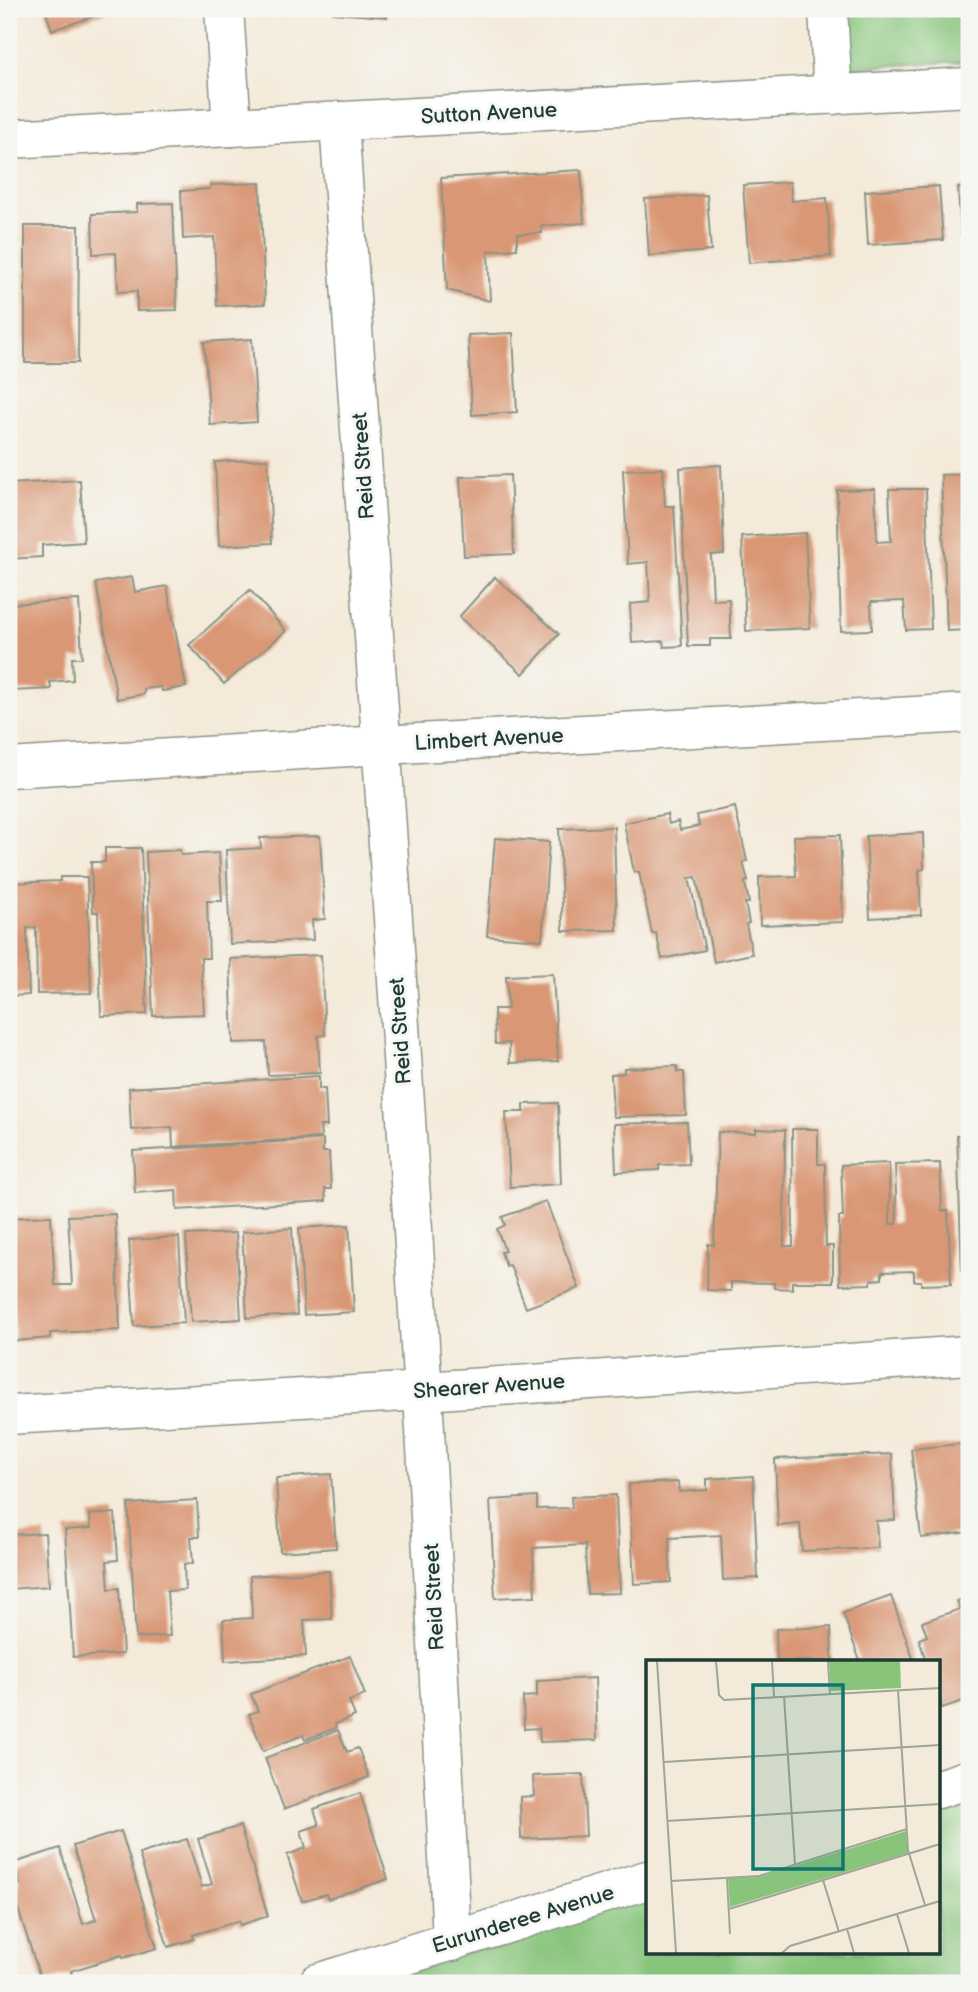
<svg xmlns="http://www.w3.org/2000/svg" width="978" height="1992" viewBox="0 0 978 1992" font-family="'Balsamiq Sans',sans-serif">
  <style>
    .green { fill: #88c57b; stroke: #548158; stroke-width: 2 }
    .building { fill: #d99774 }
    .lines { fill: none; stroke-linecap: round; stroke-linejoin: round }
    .minor-casing { stroke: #8a9486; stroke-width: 41 }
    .minor { stroke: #fff; stroke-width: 38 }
    .labels { text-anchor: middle; stroke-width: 6; stroke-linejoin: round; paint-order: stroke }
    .street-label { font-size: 21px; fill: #1f3d34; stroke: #f6f6f2 }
    .inset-road { fill: none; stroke: #9fa597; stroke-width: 2 }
    .view { fill: #0f766e; fill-opacity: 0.15; stroke: #0f766e; stroke-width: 3.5 }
    .inset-edge { fill: none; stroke: #1f3d34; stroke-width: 3.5 }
  </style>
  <rect width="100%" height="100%" fill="#f6f6f2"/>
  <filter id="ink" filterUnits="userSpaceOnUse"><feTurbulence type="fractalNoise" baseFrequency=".0143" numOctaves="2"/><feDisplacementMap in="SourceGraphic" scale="14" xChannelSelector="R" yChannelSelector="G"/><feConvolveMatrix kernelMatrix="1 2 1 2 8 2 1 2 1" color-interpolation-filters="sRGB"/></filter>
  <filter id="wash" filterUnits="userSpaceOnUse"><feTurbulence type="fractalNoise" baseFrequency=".00686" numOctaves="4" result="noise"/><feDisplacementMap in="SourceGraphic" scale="28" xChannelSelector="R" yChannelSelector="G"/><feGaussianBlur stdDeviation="1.57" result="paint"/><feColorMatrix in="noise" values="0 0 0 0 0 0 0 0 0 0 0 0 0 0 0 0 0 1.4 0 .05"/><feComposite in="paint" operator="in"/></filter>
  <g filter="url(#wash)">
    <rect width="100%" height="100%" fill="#f4ead9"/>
    <g class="green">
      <path d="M840,9H969V61L843,68Z"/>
      <path d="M969,1792V1983H371L647,1895V1952H938V1802Z"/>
    </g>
    <g id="blocks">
      <g class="building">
        <path d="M45,9H117L52,30Z"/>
        <path d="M333,9H409V13L386,12L387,17L333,13Z"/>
        <path d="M581,170L584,223L541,226L542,233L517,234V249L488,251L490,301L447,290L441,178Z"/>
        <path d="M790,182L792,201L827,198L831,256L749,263L743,185Z"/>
        <path d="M260,183L265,304L217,306L214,237L183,239L181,191L210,189V185Z"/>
        <path d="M939,186L943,240L868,245L865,191Z"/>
        <path d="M969,187V235H961L958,188Z"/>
        <path d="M707,195L711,251L649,256L645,199Z"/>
        <path d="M173,203L177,310L137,311V291L118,292L116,253L93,254L92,214L137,212V204Z"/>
        <path d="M25,226H79L78,363H25Z"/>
        <path d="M9,230H13L15,372H9Z"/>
        <path d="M513,333L517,412L472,415L468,335Z"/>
        <path d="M252,339L257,422L210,425L204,342Z"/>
        <path d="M268,459L272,543L219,546L215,462Z"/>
        <path d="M721,465L724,554L711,555L713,600L729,599L731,639H710V646H688L680,468Z"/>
        <path d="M663,468L665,506H674L682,646L664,647L663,641L632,643L630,604L650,602L648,562L628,564L623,470Z"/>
        <path d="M969,474V630L947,631L941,475Z"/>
        <path d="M510,475L514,554L464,556L460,477Z"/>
        <path d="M80,480L84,542L42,545V557L9,559V484Z"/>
        <path d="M875,489L877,542L891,541L889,489H926L931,629L906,630L904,601L871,602L872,630L841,631L837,490Z"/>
        <path d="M805,533L810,628L746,631L742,537Z"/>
        <path d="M132,577L135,592L167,586L186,687L162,691L161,687L144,689V694L117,699L96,583Z"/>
        <path d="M495,577L559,634L523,674L459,617Z"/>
        <path d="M250,590L286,631L224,684L189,645Z"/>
        <path d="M79,600L82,658H72L73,680L50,682L51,689L12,691L9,604Z"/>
        <path d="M735,807L747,861L743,862L748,881L745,882L749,903H745L749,923L746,924L752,954L714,962L696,877L689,878L705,950L662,959L656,933L652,934L639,872H634L624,823L667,814L669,824L678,821L680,830L699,826L697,815Z"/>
        <path d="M965,814H969V856H967Z"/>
        <path d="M614,827L617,930L563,931L559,829Z"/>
        <path d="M923,833L924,869L919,870L921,915L870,918L866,836Z"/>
        <path d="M840,835L843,922L760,925L759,877L796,876L794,836Z"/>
        <path d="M320,836L325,919L312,920L313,940L230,944L226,850L261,848L260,838Z"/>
        <path d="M495,838L549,842L542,940L487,936Z"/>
        <path d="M105,848H141L147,1014L101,1016L98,912H93L91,862H105Z"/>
        <path d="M180,850L181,855L219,853L222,901H207L209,958H201L204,1014L153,1016L146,852Z"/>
        <path d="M60,877H87L91,993L37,994L36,927L27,928L29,995L9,996V883L60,881Z"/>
        <path d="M321,955L325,1035L318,1036L320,1073L268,1075L266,1042L233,1043L230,959Z"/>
        <path d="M553,974L558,1061L510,1063L509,1043L495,1044L494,1009H508L506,976Z"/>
        <path d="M677,1066V1072H684L686,1115L613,1117L611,1074L624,1073V1068Z"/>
        <path d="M319,1076V1089H325L327,1126H320L321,1138L173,1147L172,1127L131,1130L129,1088Z"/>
        <path d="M558,1103L561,1184L510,1187L506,1112H524V1104Z"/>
        <path d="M687,1122L689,1164L659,1165V1170L616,1172L614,1124Z"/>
        <path d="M756,1129L785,1130L784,1246H793L792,1129H818V1164H825L826,1246H833V1282H792V1289L774,1288V1283L731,1282V1291L707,1290L708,1244L714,1245L718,1132L756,1133Z"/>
        <path d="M957,1135H969V1270L962,1271Z"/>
        <path d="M323,1139V1152H329L331,1189H325L326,1201L177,1210L176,1190L135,1193L133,1151Z"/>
        <path d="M889,1163L890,1224H897L895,1164L940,1163L942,1211H948L951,1284L921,1285V1281H914V1271L882,1272V1279L871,1280V1284L840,1285L839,1217H843L841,1165Z"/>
        <path d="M546,1201L579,1288L526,1308L510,1265L506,1266L501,1252L505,1251L497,1229L505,1225L502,1217Z"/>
        <path d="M115,1214L120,1330L50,1333V1338L15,1341L9,1218L51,1216L55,1285H72L68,1216Z"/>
        <path d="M349,1225L354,1312L304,1315L299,1228Z"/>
        <path d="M292,1228L297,1315L247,1318L242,1232Z"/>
        <path d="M236,1233L241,1319L191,1322L186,1235Z"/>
        <path d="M179,1237L184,1323L134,1326L129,1240Z"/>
        <path d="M969,1443V1532L921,1538L911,1449Z"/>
        <path d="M892,1454L895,1520L876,1521L878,1548L802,1551L800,1524L778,1526L775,1459Z"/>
        <path d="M331,1474L336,1548L280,1552L276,1478Z"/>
        <path d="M753,1476L758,1578L723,1580L721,1535L669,1538L671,1582L634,1584L629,1484L678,1482L679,1492L707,1490V1479Z"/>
        <path d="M616,1495L620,1593L587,1594L585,1545L533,1548L535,1596L495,1598L490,1500L537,1497V1509L572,1508L571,1497Z"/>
        <path d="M197,1500L199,1537H191L193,1563L184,1564L185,1590L167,1591L170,1636L136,1638L128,1504Z"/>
        <path d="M115,1513L118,1560L107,1561L109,1589L119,1588L123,1654L73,1657L65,1530L91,1528L90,1515Z"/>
        <path d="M45,1533L49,1586L9,1589V1535Z"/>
        <path d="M329,1571L332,1619L304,1620L306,1656L225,1661L223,1620L252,1618L250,1576Z"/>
        <path d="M891,1596L914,1661H860L843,1613Z"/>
        <path d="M969,1596V1699L942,1708L938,1695V1661H926L919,1639L927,1636L922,1622L960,1609L957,1601Z"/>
        <path d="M831,1627L832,1661H777L776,1629Z"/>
        <path d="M350,1656L365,1695L349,1701L355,1716L335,1724L336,1728L305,1740L303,1735L263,1751L249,1714L258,1711L251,1694Z"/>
        <path d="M595,1678L597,1740L540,1742L539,1728L524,1729L523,1697L537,1696V1681Z"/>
        <path d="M338,1730L347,1752L358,1748L369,1777L284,1809L265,1758Z"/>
        <path d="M583,1774L586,1836L521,1839L520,1797L534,1796L533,1776Z"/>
        <path d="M360,1793L388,1879L328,1899L326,1894L302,1901L287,1855L306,1848L301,1831L319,1825L314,1809Z"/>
        <path d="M240,1826L268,1916L240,1925L239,1921L219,1927L193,1935L194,1939L168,1947L139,1854L187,1839L202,1887L212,1884L198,1839Z"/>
        <path d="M121,1831L157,1948L123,1958L122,1955L71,1971L72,1975L42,1983L11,1887L20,1884L14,1863L60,1848L83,1924L96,1920L73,1846Z"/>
      </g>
    </g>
  </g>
  <g filter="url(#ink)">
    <use href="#blocks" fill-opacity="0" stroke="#8a9486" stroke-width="2"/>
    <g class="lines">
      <g class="minor-casing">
        <g id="minor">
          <path d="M224,9L232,127"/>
          <path d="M828,9L833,95"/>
          <path d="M339,121C380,728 424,1334 452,1942"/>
          <path d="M9,139L969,87"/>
          <path d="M9,768L382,745L969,713"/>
          <path d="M9,1415L423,1391L969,1355"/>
          <path d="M938,1789L969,1779"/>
          <path d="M318,1983L647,1880"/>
        </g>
      </g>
      <use href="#minor" class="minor"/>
    </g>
  </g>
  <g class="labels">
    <g class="street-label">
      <text transform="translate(489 113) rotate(-3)" y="7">Sutton Avenue</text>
      <text transform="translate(363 466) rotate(-94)" y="7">Reid Street</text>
      <text transform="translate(489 739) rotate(-3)" y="7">Limbert Avenue</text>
      <text transform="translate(400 1031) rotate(-94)" y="7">Reid Street</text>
      <text transform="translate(489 1386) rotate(-4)" y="7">Shearer Avenue</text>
      <text transform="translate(434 1597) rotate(-93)" y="7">Reid Street</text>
      <text transform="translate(523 1919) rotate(-17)" y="7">Eurunderee Avenue</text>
    </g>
  </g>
  <g transform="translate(646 1660)">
    <rect width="294" height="294" fill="#f4ead9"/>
    <path d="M183,1H254L255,28L185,31ZM260,171L262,193L84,247L82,218L113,217Z" fill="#88c57b"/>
    <path class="inset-road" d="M11,1L30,293M70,1L73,35L78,40L294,28M126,1L128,37M182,1L184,34M252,30L262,190L279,245M138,36L149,205M18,102L294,85M21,161L294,144M81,218L84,274M177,220L193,272M25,221L113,216L261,169M83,249L294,184M251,254L263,293M201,269L208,293M136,293L144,286L294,241"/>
    <path class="view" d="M107,25H197V209H107Z"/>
    <rect width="294" height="294" class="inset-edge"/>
  </g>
  <rect width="978" height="1992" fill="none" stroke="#f6f6f2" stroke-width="35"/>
</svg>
